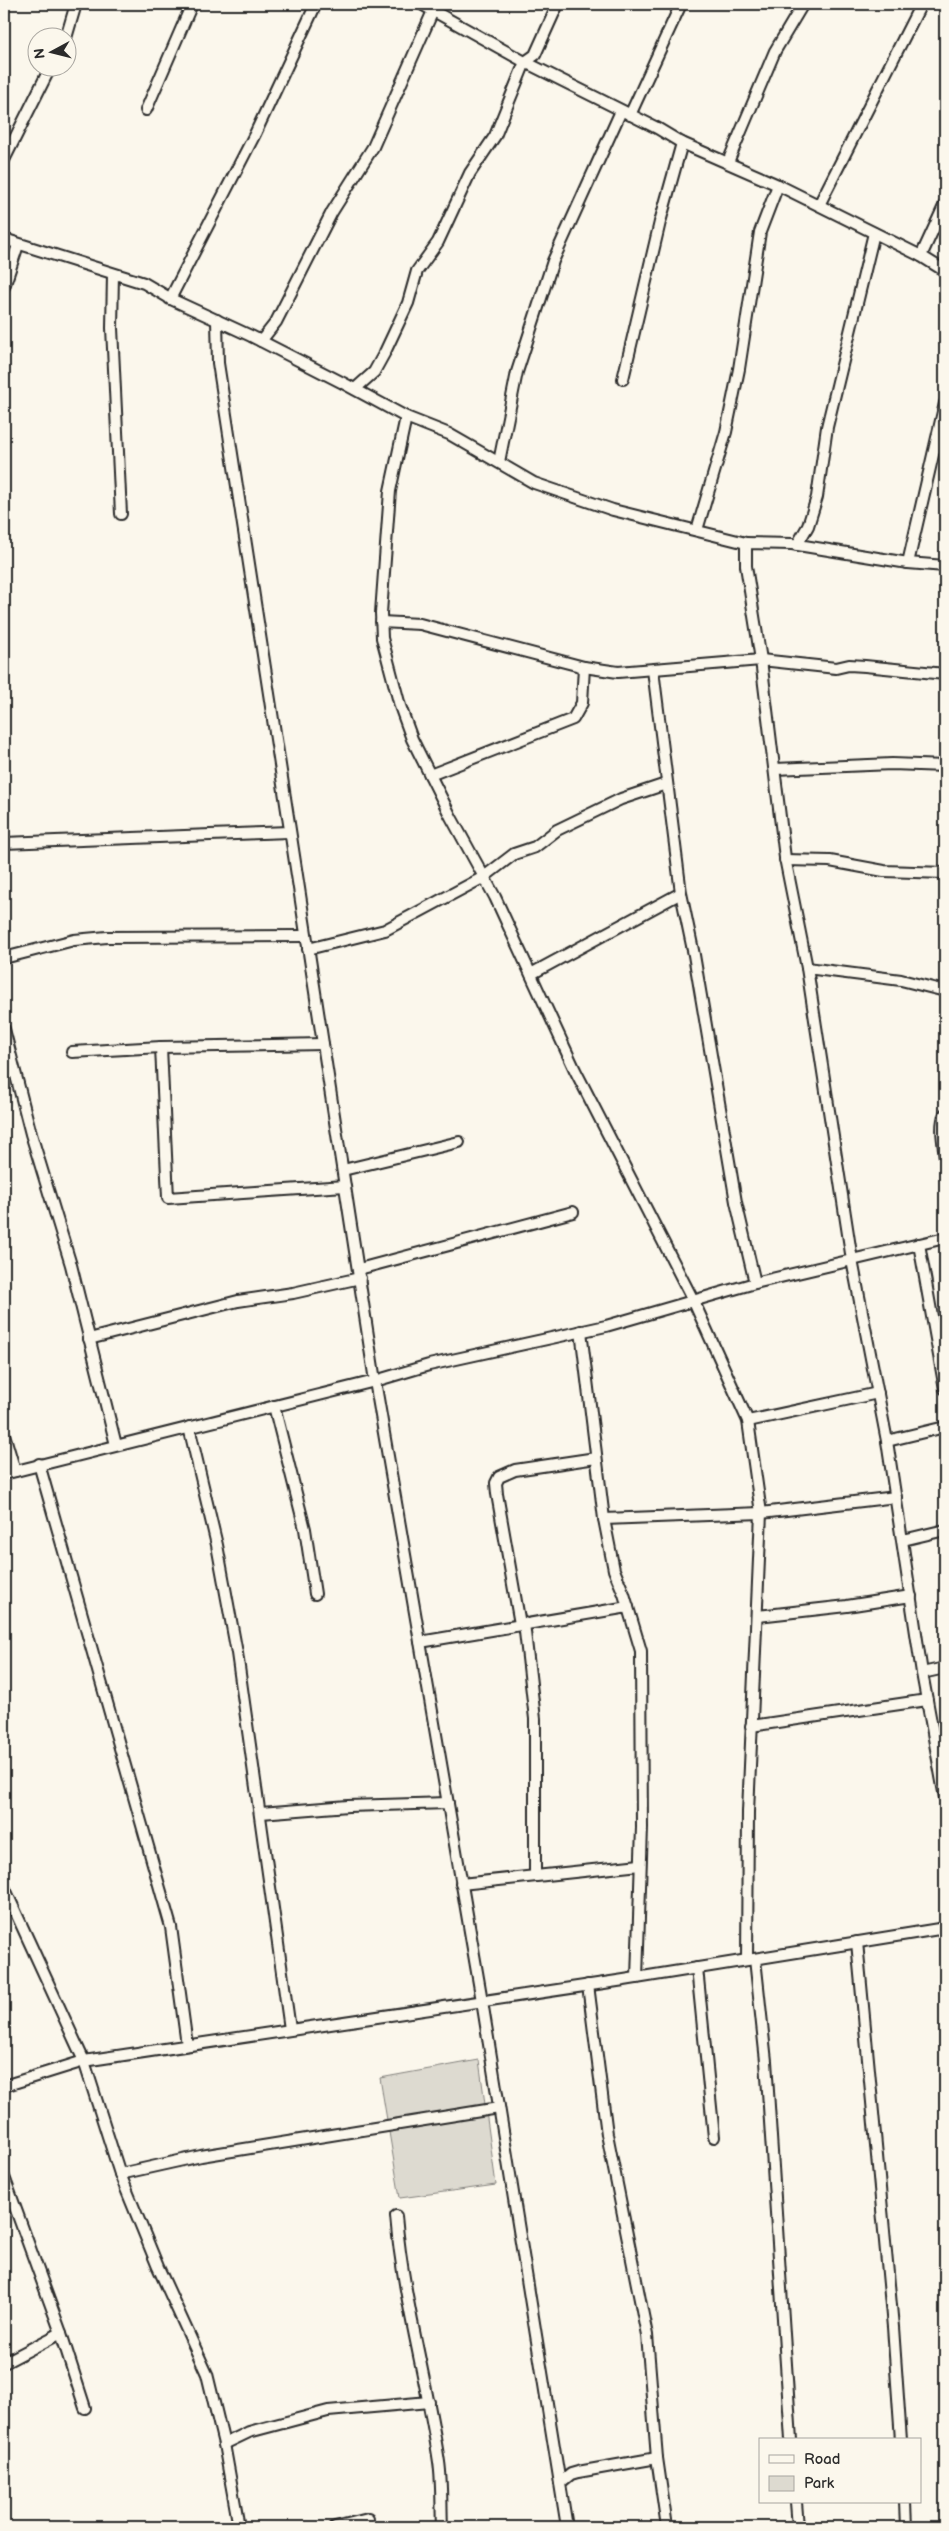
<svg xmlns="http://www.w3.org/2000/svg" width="949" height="2531" viewBox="0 0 949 2531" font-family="'Balsamiq Sans',sans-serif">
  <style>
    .green { fill: #dddad0; stroke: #84827e }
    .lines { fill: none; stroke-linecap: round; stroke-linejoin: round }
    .minor-casing { stroke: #2b2b2b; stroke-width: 14 }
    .minor { stroke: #fbf7ec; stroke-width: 10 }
  </style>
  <rect width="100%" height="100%" fill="#fbf7ec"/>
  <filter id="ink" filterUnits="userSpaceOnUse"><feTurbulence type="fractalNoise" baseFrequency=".02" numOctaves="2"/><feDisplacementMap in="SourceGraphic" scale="10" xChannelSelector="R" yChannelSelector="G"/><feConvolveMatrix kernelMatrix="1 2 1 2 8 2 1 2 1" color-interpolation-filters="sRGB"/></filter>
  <g filter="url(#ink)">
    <path class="green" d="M479,2060L496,2185L400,2198L380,2078Z"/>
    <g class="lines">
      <g class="minor-casing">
        <g id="minor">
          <path d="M421,4L525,62L657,128L682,143L778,185L921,256L945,271"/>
          <path d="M66,38L76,4"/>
          <path d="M146,110L192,4"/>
          <path d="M630,115L681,4"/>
          <path d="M4,160L50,68"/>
          <path d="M728,162L775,51L803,4"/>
          <path d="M819,205L921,4"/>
          <path d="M4,239L144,283L173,300L251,336L343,383L406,417L449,434L534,483L613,510L746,543"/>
          <path d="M921,256L945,204"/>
          <path d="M113,274L112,328L121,514"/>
          <path d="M4,287L18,245"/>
          <path d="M170,299L255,134L316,4"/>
          <path d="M217,320L218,363L375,1381L482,2001L567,2527"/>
          <path d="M261,341L276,322L332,212L373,147L436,4"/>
          <path d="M623,379L660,222L682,143"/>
          <path d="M355,389L374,372L385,352L408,303L417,271L438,242L470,173L495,136L525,62L535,55L558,4"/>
          <path d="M406,417L390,491L381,613L382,638L400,706L412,739L451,817L495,897L575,1070L693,1300L748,1421L761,1513L748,1812L747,1960"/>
          <path d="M499,462L517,372L553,261L621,111"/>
          <path d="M697,530L726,432L739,369L760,232L778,185"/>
          <path d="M797,545L808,526L817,497L827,427L874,233"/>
          <path d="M908,563L945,403"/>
          <path d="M945,566L908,563L792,544L746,543V566L761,660L785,858L807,968L852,1260L887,1441L922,1673L945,1798"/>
          <path d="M381,622L420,624L584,667L618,672L761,660L836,668L849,665L865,666L945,674"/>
          <path d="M653,670L681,893L694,955L736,1202L755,1283"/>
          <path d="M775,769L892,764L945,766"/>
          <path d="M430,775L573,719L582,703L584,667"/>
          <path d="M4,843L289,832"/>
          <path d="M785,860L830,861L884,871L945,873"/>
          <path d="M308,949L385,930L484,877L514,854L535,847L557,830L621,799L666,784"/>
          <path d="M4,958L74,940L107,937L306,936"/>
          <path d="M807,968L901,980L945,991"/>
          <path d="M531,974L681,893"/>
          <path d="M4,1029L31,1134L71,1265L116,1445"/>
          <path d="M161,1047L168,1198L345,1186"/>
          <path d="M72,1052L161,1047L323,1044"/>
          <path d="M945,1114C939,1126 944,1145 945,1158"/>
          <path d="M343,1170L459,1142"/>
          <path d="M919,1244L945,1389"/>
          <path d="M359,1269L573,1212"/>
          <path d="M581,1331L604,1519L614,1570L624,1594L641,1651L642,1827L637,1978"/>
          <path d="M89,1339L238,1301L293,1293L360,1278"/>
          <path d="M274,1406L305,1529L315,1594"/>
          <path d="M748,1421L878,1393"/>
          <path d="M189,1427L217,1545L237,1653L290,2029"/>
          <path d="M4,1434L15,1471"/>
          <path d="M887,1441L945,1427"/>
          <path d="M39,1464L171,1927L187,2045"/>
          <path d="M4,1474L375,1381L429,1365L606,1326L755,1283L945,1238"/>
          <path d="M604,1519L761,1513L896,1497"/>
          <path d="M903,1540L945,1530"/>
          <path d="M758,1616L847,1606L911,1596"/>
          <path d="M524,1623L535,1719V1876"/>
          <path d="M520,1624L497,1494L496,1483L499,1477L515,1470L596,1458"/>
          <path d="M420,1642L628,1607"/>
          <path d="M922,1673L945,1668"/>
          <path d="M751,1726L927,1700"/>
          <path d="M261,1813L348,1806L448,1803"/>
          <path d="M461,1884L640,1865"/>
          <path d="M4,1887L84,2061L120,2174L158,2267L207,2374L224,2444L239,2527"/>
          <path d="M857,1942L893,2327L901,2440"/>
          <path d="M755,1959L766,2061L791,2440"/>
          <path d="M697,1968L714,2137"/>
          <path d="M588,1985L607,2134L647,2335L657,2458L667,2527"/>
          <path d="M4,2086L84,2061L624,1980L945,1928"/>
          <path d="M120,2174L201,2156L499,2108"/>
          <path d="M4,2177L61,2333L85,2408"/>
          <path d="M396,2216C403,2299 427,2380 439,2462C442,2483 441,2506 442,2527"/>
          <path d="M4,2363L61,2333"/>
          <path d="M224,2444L249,2432L328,2411L429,2402"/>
          <path d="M560,2483L571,2474L578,2472L657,2458"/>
          <path d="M796,2502L798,2527"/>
          <path d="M905,2502L906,2527"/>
          <path d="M335,2527L368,2519"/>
        </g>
      </g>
      <use href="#minor" class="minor"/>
    </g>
  </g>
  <rect width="949" height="2531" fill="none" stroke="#fbf7ec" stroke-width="20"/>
  <rect x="10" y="10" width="929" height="2511" fill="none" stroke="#2b2b2b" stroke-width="2" filter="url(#ink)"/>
  <rect x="759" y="2438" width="162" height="65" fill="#fbf7ec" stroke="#a8a59f"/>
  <rect x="769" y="2455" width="25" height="8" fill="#fbf7ec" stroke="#a8a59f"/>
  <text x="804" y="2464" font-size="15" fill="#2b2b2b">Road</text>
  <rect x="769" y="2476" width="25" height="15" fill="#dddad0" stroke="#a8a59f"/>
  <text x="804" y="2488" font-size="15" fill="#2b2b2b">Park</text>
  <g transform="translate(52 52) rotate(263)"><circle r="24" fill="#fbf7ec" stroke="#a8a59f"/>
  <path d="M0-4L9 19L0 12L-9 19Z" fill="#2b2b2b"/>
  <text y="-8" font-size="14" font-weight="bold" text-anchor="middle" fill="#2b2b2b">N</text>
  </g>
</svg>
